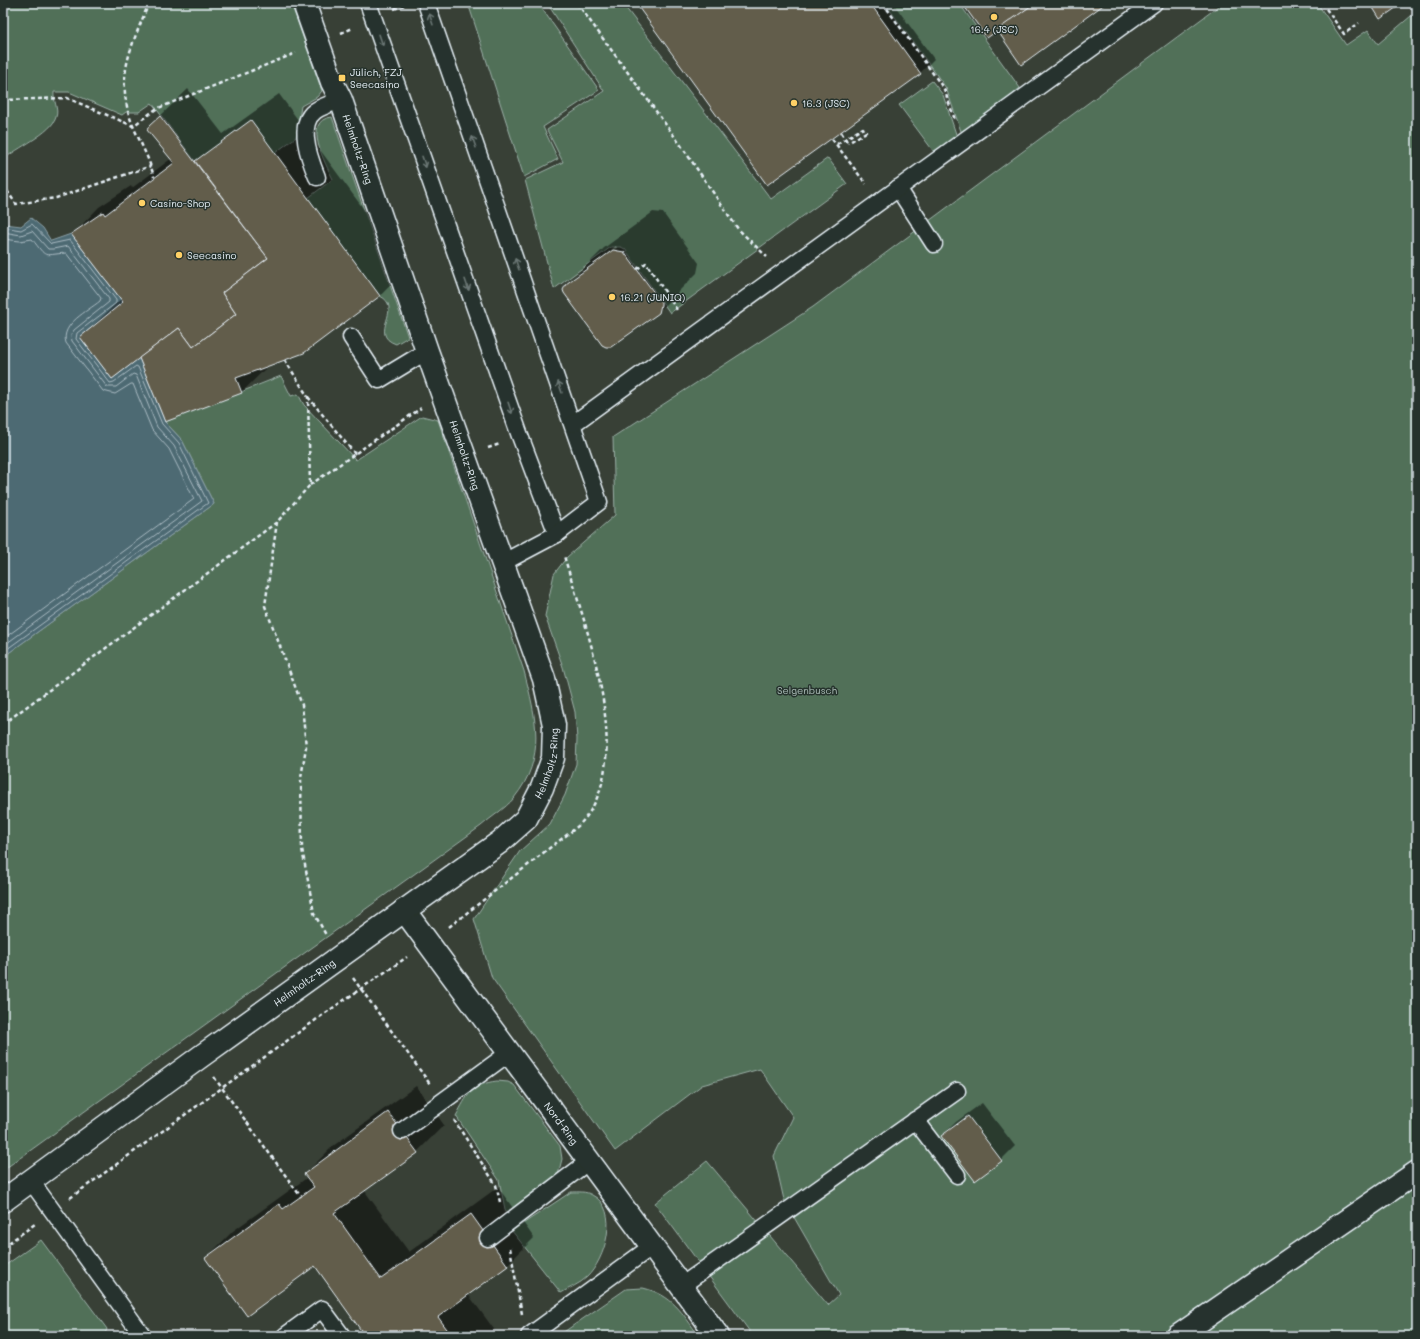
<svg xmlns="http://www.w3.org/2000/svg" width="1420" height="1339" viewBox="0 0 1420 1339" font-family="Mali,sans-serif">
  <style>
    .green { fill: #517059; stroke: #9cb0a8 }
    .water { fill: #4d6a73; stroke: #8ba0a8 }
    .shadow { fill: #0007; fill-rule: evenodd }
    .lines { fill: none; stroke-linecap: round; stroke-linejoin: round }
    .shore { stroke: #aabbc3; stroke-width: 1 }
    .building { fill: #625d4b; stroke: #e8f1f8 }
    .service-casing { stroke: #e8f1f8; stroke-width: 19 }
    .minor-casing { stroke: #e8f1f8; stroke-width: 25 }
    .path { stroke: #e8f1f8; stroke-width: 2.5; stroke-dasharray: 4 3; stroke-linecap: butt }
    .service { stroke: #26332d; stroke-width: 16 }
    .minor { stroke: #26332d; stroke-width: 22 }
    .path-bridge { stroke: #e8f1f8; stroke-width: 2.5; stroke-dasharray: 4 3; stroke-linecap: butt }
    .oneway { stroke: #6a7674 }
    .poi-dot { fill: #ffd166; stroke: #26332d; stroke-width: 1.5 }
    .labels { text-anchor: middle; stroke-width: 3; stroke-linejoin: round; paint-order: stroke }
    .poi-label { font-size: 10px; fill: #e8f1f8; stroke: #26332d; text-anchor: start }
    .street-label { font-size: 10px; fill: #e8f1f8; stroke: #26332d }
    .park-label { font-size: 10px; fill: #acbdb8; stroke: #26332d }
  </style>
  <rect width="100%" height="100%" fill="#384036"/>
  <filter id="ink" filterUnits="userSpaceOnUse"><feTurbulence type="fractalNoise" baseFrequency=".025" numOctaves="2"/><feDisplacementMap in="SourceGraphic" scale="8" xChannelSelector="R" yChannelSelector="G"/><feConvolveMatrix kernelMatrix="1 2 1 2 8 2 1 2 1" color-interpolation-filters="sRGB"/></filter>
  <g filter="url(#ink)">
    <g class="green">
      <path d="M3,3H291L322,91L317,97L301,106L296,137L275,153L195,161L152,103L139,112H126L122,115L69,92H54C53,101 59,109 56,117C52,133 16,148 3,160Z"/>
      <path d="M468,3H538L599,90L543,127L558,159L524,177Z"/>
      <path d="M547,3H605L611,5L614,3H622L771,199L828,158L847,184L670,313L625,249L621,247H611L554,289L525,180L563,162L547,130L604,91Z"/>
      <path d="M885,3H959L1020,88L963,137L946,88Z"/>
      <path d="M1223,3H1317L1346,45L1368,30L1378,44L1411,16H1417V1336H753L655,1203L707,1161L828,1305L839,1295L784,1200L774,1156L793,1117L760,1069L702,1085L615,1151L492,978L474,919L520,851L550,824L565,795L576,764L577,739L575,712L563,667L545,616L554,574L567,557L615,515L613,437L813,307Z"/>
      <path d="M932,81L943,95L958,140L937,156L899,105Z"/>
      <path d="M332,117L408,337L396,344C367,334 405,308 380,296L308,198L333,179C326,165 301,120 332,117Z"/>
      <path d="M281,376L291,396L298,394L304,405L356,460L422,416L438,420L524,671C536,718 547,757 514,798C505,809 491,817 481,826L6,1168L3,1164V657L214,504L182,440L165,422Z"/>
      <path d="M497,1081L508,1082L514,1085L560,1146L562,1159L558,1175L551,1183L506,1214L499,1180L456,1116C467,1096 471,1084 497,1081Z"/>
      <path d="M571,1192C578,1192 586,1191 592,1195C621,1209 605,1260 587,1277C580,1284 569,1288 561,1293L512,1231Z"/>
      <path d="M41,1240L107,1329L104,1336H3V1267Z"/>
      <path d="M643,1288C673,1295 682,1313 699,1336H558L626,1289Z"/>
    </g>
    <path class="water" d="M31,218L43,228L51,241L71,234L123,302L80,337L112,379L139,358L165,422L182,440L214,504L3,657V221L5,224L21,226Z"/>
    <g class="shadow">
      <path d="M646,3H893L934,59L920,73L768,184L640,8Z"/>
      <path d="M188,89L223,134L279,94L407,268L380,296L304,352L269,365L241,393L81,337L121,299L72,235L99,207L131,186L132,188L172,158L150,126Z"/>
      <path d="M653,212L663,213L699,263L697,273L658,312L565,287L604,248ZM616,246L617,248L604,258V256Z"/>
      <path d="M416,1086L444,1125L417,1152L364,1190L409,1252L498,1187L534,1238L507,1265L468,1294L499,1336H366L315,1265L206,1258L233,1231L308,1177L305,1174L333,1146Z"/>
      <path d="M982,1103L1015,1146L1001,1160L942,1136L956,1122Z"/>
    </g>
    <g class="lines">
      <g class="shore">
        <path d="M3,227L21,230L32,224L51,244L70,240L116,300V303L77,333L76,339L110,383L114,382L136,366L138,367L162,424L179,443L208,503L3,652"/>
        <path d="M3,232L21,235L32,231L48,249H53L68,246L109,299V302L74,330L71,335L72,341L107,387H116L133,374L136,375L157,427L174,446L202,501L3,646"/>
        <path d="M3,239L20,241L32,239C48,259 41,255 66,253L101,298L100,301C88,311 60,324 66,343L103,391L115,394L131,384H133L152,430L169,449L194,499L3,639"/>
      </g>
    </g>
    <g class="building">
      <path d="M646,3H870L921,74L767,185L639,8Z"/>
      <path d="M962,3H1035L987,38Z"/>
      <path d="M1035,3H1106L1021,65L997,30Z"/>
      <path d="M1370,3H1403L1380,19Z"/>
      <path d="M160,116L268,258L222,293L236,314L193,347L179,328L112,379L80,337L123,302L71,234L103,212L105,215L174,163L147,130L149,126Z"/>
      <path d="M251,120L380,296L304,353L236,378L242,393L165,422L139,358L179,328L193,347L236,314L222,293L268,258L195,161Z"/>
      <path d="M613,250L624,252L661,302V305L659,313L611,347H606L602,345L564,293L563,290L566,284Z"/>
      <path d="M388,1112L418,1153L334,1213L381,1279L471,1214L508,1266L438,1317L452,1336H365L315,1266L247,1316L205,1258L279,1204L283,1209L314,1187L304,1174Z"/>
      <path d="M968,1116L1002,1161L975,1181L941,1136Z"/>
    </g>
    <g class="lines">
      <g class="service-casing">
        <g id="service">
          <path d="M368,3L520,436L557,534"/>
          <path d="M426,3L599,502L557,534L502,563"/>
          <path d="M317,177C310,160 296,125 315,111C322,106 333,103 341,100"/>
          <path d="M898,188L934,244"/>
          <path d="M351,337L379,380L427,351"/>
          <path d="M573,424L1154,3"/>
          <path d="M915,1120L957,1175"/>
          <path d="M402,1131L509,1053"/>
          <path d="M31,1181L143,1336"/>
          <path d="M488,1238L589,1161"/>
          <path d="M681,1286L957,1091"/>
          <path d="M285,1336L322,1309L342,1336"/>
          <path d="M529,1336L651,1247"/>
        </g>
      </g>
      <g class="minor-casing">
        <g id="minor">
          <path id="s1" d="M404,910L718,1336"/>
          <path id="s2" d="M3,1201L200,1057L500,842L526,819L542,788L553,758L554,725L544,679L427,351L341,100L332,82L304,3"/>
          <path d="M1178,1336L1417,1172"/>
        </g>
      </g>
      <g class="path">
        <path d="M149,3C131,47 114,78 133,126C141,144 149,158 154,177"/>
        <path d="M577,3L680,144L738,229L767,257"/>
        <path d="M883,3L944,89L955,120"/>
        <path d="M1322,3L1344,34L1359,23"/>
        <path d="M394,9L404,5"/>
        <path d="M341,33L353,28"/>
        <path d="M3,100L67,98L133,126L156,109L296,53"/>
        <path d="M832,139L866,184"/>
        <path d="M837,144L863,128L866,132L848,143"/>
        <path d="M3,185L16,204L56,198L151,166"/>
        <path d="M637,269L646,263L677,310"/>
        <path d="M308,397L355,454"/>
        <path d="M488,448L500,444"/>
        <path d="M310,485L421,408"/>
        <path d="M277,522L265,606L302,705L306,747L301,778L302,849L314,913L326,935"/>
        <path d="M3,724L277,522L310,485L308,397L285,360"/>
        <path d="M449,927C478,904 508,881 537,858C550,847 565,837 578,826C640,766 585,626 564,556"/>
        <path d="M353,978L430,1084"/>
        <path d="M214,1077L301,1197"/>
        <path d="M454,1120L496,1185L500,1202"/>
        <path d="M70,1198L324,1014L407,957"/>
        <path d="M3,1247L35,1224"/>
        <path d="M510,1248L522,1314"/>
      </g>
      <use href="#service" class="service"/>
      <use href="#minor" class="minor"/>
      <path class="path-bridge" d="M841,132L848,143"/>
    </g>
    <defs><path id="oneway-shaft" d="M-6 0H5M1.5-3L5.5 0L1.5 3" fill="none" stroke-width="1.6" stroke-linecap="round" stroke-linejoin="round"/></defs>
    <g class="oneway">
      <use href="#oneway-shaft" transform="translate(431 19) rotate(-109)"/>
      <use href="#oneway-shaft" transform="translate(381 40) rotate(71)"/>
      <use href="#oneway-shaft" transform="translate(474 142) rotate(-109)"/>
      <use href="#oneway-shaft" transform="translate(424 162) rotate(71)"/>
      <use href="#oneway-shaft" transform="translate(517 264) rotate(-109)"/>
      <use href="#oneway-shaft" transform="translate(467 285) rotate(71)"/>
      <use href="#oneway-shaft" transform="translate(560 387) rotate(-109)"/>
      <use href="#oneway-shaft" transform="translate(510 408) rotate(71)"/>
    </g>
  </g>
  <g class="poi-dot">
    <circle cx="994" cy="17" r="4"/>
    <rect x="338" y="74" width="8" height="8" rx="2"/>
    <circle cx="794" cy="103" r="4"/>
    <circle cx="142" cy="203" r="4"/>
    <circle cx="179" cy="255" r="4"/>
    <circle cx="612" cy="297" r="4"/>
  </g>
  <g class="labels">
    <g class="poi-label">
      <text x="994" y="33" text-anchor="middle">16.4 (JSC)</text>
      <text x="350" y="76">Jülich, FZJ<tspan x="350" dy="12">Seecasino</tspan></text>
      <text x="802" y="107">16.3 (JSC)</text>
      <text x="150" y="207">Casino-Shop</text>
      <text x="187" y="259">Seecasino</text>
      <text x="620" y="301">16.21 (JUNIQ)</text>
    </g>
    <g class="street-label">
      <text transform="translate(358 149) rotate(71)" y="4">Helmholtz-Ring</text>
      <text transform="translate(465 455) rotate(71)" y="4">Helmholtz-Ring</text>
      <text dy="4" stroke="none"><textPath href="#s2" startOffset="708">Helmholtz-Ring</textPath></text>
      <text dy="4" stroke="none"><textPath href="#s2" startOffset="372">Helmholtz-Ring</textPath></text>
      <text dy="4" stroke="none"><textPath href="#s1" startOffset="265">Nord-Ring</textPath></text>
    </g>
    <g class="park-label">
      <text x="807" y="694">Selgenbusch</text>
    </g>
  </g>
  <rect width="1420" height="1339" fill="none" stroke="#26332d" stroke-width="16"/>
  <rect x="8" y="8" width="1404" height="1323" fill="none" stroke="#e8f1f8" stroke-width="1.5" filter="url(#ink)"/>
</svg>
